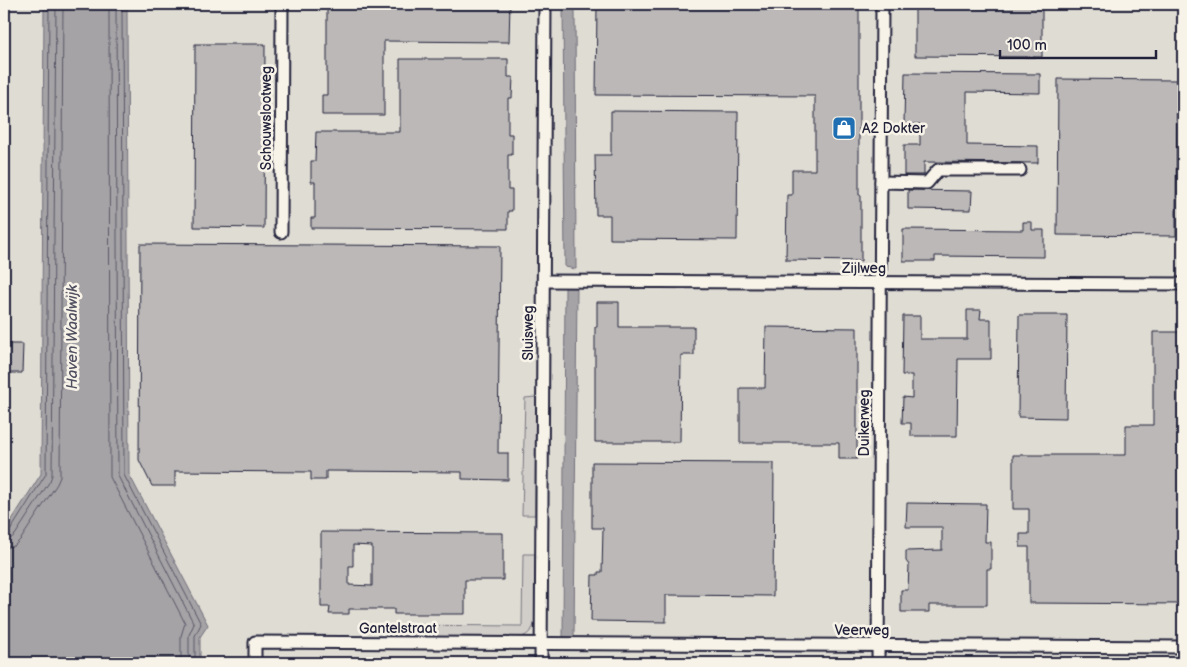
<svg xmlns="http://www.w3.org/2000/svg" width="1187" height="667" viewBox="0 0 1187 667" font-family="'Balsamiq Sans',sans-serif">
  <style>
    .built { fill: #dfdcd4 }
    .green { fill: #d1cdc9; stroke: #7a7882 }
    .water { fill: #a6a3a6; stroke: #716f7b }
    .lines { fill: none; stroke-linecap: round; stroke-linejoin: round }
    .shore { stroke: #575666; stroke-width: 1 }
    .building { fill: #bbb8b7; stroke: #22223b; fill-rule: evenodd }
    .minor-casing { stroke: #22223b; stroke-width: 15 }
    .minor { stroke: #f7f3e8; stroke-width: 11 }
    .labels { text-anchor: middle; stroke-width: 5; stroke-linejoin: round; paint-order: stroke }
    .street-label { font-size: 14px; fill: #22223b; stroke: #f7f3e8 }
    .poi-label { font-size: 14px; fill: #22223b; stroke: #f7f3e8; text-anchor: start }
    .water-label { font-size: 15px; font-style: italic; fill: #504f60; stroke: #f7f3e8 }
  </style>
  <rect width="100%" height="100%" fill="#eeebe1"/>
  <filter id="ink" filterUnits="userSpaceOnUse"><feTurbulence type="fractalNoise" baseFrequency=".02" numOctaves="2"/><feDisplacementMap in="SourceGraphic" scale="10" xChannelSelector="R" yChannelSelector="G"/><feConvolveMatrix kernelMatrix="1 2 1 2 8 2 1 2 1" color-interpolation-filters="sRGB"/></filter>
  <g filter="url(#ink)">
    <rect class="built" x="4" y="4" width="1179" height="659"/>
    <g class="green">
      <path d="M536,397L535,515H522L525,398Z"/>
      <path d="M523,554H535V621C533,631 527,637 516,638L390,637V625L522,626Z"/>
    </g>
    <g class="water">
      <path d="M44,4H127L129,474L208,625L200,637V663H4V535L6,529L41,474Z"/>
      <path d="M563,4H575L576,269L565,267Z"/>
      <path d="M565,286H577L574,638L563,637Z"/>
    </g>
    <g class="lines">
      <g class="shore">
        <path d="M109,4L110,477L185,623L181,636V663"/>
        <path d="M116,4L118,476L194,624L189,635V663"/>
        <path d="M122,4L124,475L201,624L195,636V663"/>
        <path d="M4,534L10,531L46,474L49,4"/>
        <path d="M4,540L10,539L15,535L50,481L52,475L56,4"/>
        <path d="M4,548L14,546L21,539L57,484L60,477L63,4"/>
      </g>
    </g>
    <g class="building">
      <path d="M327,4H510L509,42L384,41V115H322V95H327Z"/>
      <path d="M597,4H859V195H861V261L786,260L787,195H792V170H815V96L596,95Z"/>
      <path d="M915,4H1042V57L915,56Z"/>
      <path d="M195,44H265L264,228L194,227Z"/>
      <path d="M400,59H508V77H513L512,98H508V134H512V155H508V190H512V211H508V229L311,228V218H315V182H311V161H315L316,132H400Z"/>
      <path d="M905,73L1040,74V93L967,92V145L1038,146V163L924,162V175H904V145H920V124H904Z"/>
      <path d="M1058,79L1177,80L1176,236L1057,235Z"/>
      <path d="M611,111L738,112L737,240L610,239V215H596L595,155H611Z"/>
      <path d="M908,190L972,191L971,210L908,209Z"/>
      <path d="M1023,222H1032V230H1044V257L935,256V261H903V229L1023,230Z"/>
      <path d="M140,244L500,246L498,453H508V480L462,479V472L326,471V480H311V472L175,471V486H152L139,460Z"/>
      <path d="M597,302H619V327H694V355H681L680,442H595V327H597Z"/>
      <path d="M967,310H981L980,319H991V359H958L957,436H911V423H902L903,397L912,398V375H902L903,316H920V339H967Z"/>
      <path d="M1019,315H1067L1066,418L1018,417Z"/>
      <path d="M766,327L857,328V459H839V443H740V388H765Z"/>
      <path d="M1153,332H1183V604L1029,603V547H1020V534H1029V509H1013V455H1126V425H1153Z"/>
      <path d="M4,344H23L22,373H4Z"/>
      <path d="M592,462L774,463L773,596L666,595V622L591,621L592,575H598V572H602L603,528H592Z"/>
      <path d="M907,503L986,504L985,542H991V569H987V605H929V612H901V590H908L909,565L906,561V551L942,550V527H906Z"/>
      <path d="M321,532L503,533V580H465V614H394V609H349V614H329L330,607H321ZM353,545L372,546V586L349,585V566H353Z"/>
    </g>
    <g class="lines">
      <g class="minor-casing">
        <g id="minor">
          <path d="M881,182L927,183L938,170H1020"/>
          <path d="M281,232L282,4"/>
          <path d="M544,281L1183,284"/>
          <path d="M255,663V642L1183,647"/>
          <path d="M541,663L545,4"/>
          <path d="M878,663L882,4"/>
        </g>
      </g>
      <use href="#minor" class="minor"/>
    </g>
  </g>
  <defs>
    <g id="shop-square" transform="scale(1.25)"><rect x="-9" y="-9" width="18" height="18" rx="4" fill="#1f6fb2" stroke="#f7f3e8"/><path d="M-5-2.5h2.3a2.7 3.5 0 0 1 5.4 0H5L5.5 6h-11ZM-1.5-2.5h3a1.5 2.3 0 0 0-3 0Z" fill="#fff"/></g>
  </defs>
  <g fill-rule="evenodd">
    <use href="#shop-square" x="844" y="128"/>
  </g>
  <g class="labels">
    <g class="street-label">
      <text transform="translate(266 118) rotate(-90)" y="5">Schouwslootweg</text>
      <text x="864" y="273">Zijlweg</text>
      <text transform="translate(528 333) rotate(-90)" y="5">Sluisweg</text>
      <text transform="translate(864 423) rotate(-90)" y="5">Duikerweg</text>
      <text x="398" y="633">Gantelstraat</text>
      <text x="862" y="635">Veerweg</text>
    </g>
    <g class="poi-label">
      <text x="862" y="133">A2 Dokter</text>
    </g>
    <g class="water-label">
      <text transform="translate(72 337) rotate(-90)" y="5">Haven Waalwijk</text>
    </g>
  </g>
  <rect width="1187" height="667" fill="none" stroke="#f7f3e8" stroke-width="20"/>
  <rect x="10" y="10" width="1167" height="647" fill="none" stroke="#22223b" stroke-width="2" filter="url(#ink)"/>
  <path d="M1000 50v8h156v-8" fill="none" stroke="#22223b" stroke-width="2.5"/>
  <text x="1007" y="50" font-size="15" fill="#22223b" stroke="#f7f3e8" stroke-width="4" paint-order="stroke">100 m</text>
</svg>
